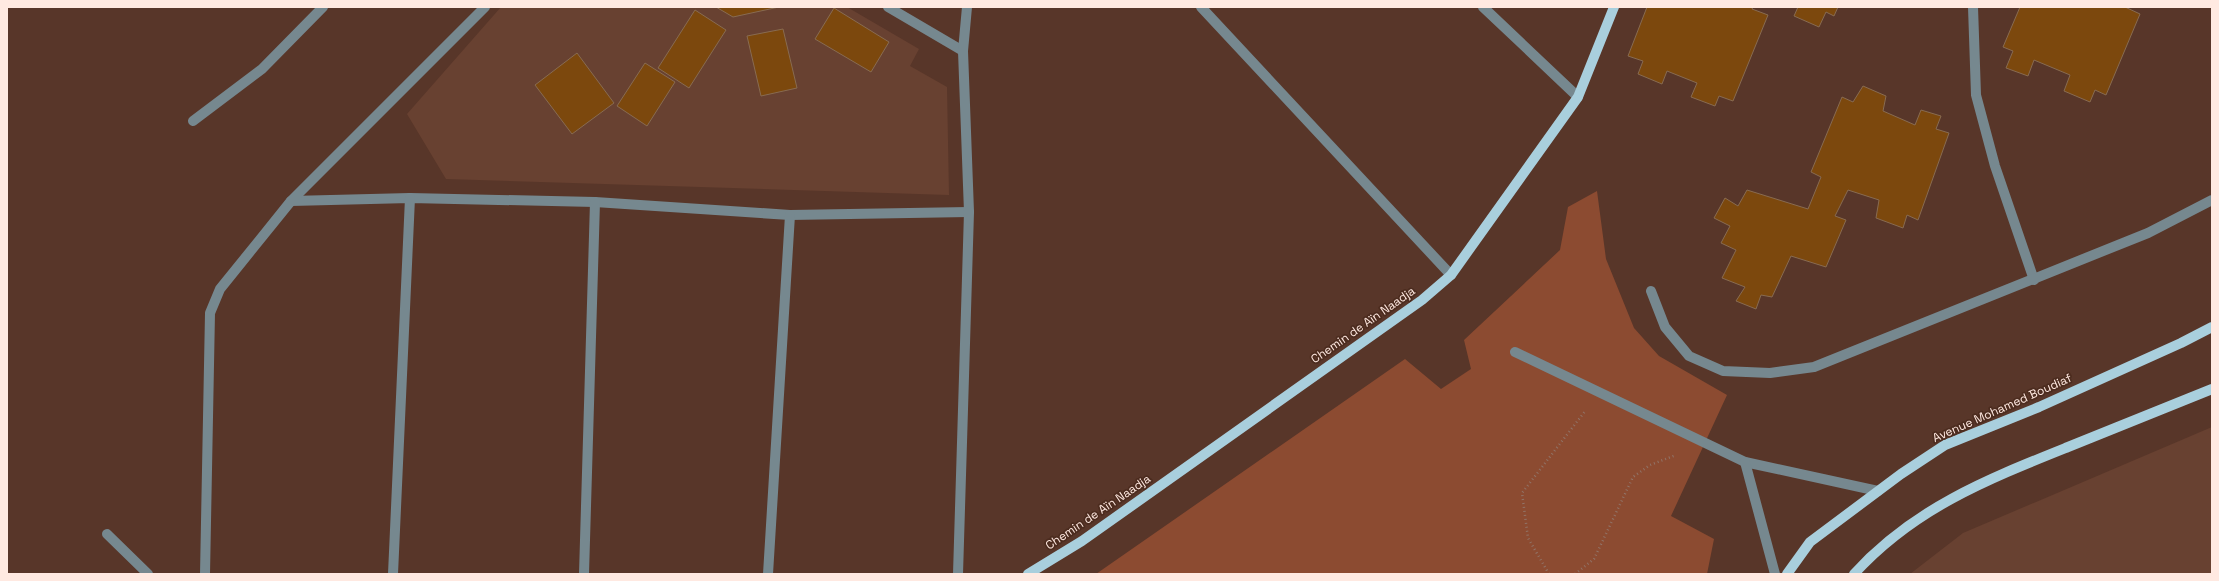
<svg xmlns="http://www.w3.org/2000/svg" width="2219" height="581" viewBox="0 0 2219 581" font-family="'Space Grotesk',sans-serif">
  <style>
    .built { fill: #684131 }
    .green { fill: #8c4b31 }
    .building { fill: #7c480d; stroke: #886b51 }
    .lines { fill: none; stroke-linecap: round; stroke-linejoin: round }
    .path { stroke: #917367; stroke-width: 2.5; stroke-dasharray: 1 3; stroke-linecap: butt }
    .minor { stroke: #76888f; stroke-width: 10 }
    .major { stroke: #a9cfdd; stroke-width: 10 }
    .labels { text-anchor: middle; stroke-width: 3.5; stroke-linejoin: round; paint-order: stroke }
    .street-label { font-size: 12px; fill: #ffe9e1; stroke: #4c2c1f }
  </style>
  <rect width="100%" height="100%" fill="#583629"/>
  <g class="built">
    <path d="M501,7H847L919,49L910,66L947,87L949,195L446,179L407,114Z"/>
    <path d="M2212,427V574H1910L1963,533Z"/>
  </g>
  <path class="green" d="M1597,191L1606,259L1634,328L1659,356L1727,395L1671,516L1714,539L1707,574H1096L1405,359L1441,389L1471,369L1464,340L1560,250L1568,207Z"/>
  <g class="building">
    <path d="M716,7H779L733,17Z"/>
    <path d="M1647,7H1753L1752,9L1768,15L1733,101L1719,96L1715,106L1691,97L1697,83L1667,71L1662,84L1638,74L1643,61L1628,56Z"/>
    <path d="M1798,7H1838L1834,16L1826,12L1819,27L1794,16Z"/>
    <path d="M2020,7H2125L2140,14L2106,95L2095,90L2090,102L2064,91L2070,75L2034,60L2028,76L2006,68L2013,51L2003,47Z"/>
    <path d="M834,8L889,42L871,72L815,39Z"/>
    <path d="M695,10L726,30L689,88L658,68Z"/>
    <path d="M783,29L797,88L761,96L747,36Z"/>
    <path d="M577,53L614,103L572,134L535,85Z"/>
    <path d="M645,63L675,82L647,126L617,106Z"/>
    <path d="M1863,86L1886,96L1883,111L1915,125L1921,110L1941,116L1936,129L1949,133L1918,220L1907,215L1903,228L1876,218L1879,200L1848,190L1835,216L1846,220L1826,267L1791,256L1772,297L1761,295L1756,309L1736,301L1745,287L1722,278L1736,250L1721,243L1730,226L1714,218L1725,198L1738,206L1747,190L1808,209L1821,177L1811,172L1842,97L1853,102Z"/>
  </g>
  <g class="lines">
    <g class="path">
      <path d="M1549,574L1528,538L1522,493L1586,410"/>
      <path d="M1575,574L1594,559L1633,477L1650,465L1676,455"/>
    </g>
    <g class="minor">
      <path d="M888,7L963,51"/>
      <path d="M1201,7L1451,275"/>
      <path d="M1483,7L1578,97"/>
      <path d="M1973,7L1976,95L1995,166L2034,280"/>
      <path d="M193,121L262,69L323,7"/>
      <path d="M291,201L410,198L595,202L790,215L969,212"/>
      <path d="M1651,291L1665,327L1689,356L1723,371L1770,373L1814,367L2148,233L2212,200"/>
      <path d="M1515,352L1745,462L1878,491"/>
      <path d="M1745,462L1775,574"/>
      <path d="M107,534L148,574"/>
      <path d="M205,574L210,313L220,289L291,201L485,7"/>
      <path d="M393,574L410,198"/>
      <path d="M584,574L595,202"/>
      <path d="M768,574L790,215"/>
      <path d="M958,574L969,212L963,51L967,7"/>
    </g>
    <g class="major">
      <path d="M1028,574L1082,541L1422,300L1451,275L1578,97L1614,7"/>
      <path d="M1787,574L1810,542L1901,474L1945,445L2039,407L2181,343L2212,327"/>
      <path d="M1854,574C1914,508 1988,479 2068,447C2116,428 2164,408 2212,389"/>
    </g>
  </g>
  <g class="labels">
    <g class="street-label">
      <text transform="translate(1363 325) rotate(-35)" y="4">Chemin de Aïn Naadja</text>
      <text transform="translate(2002 408) rotate(-24)" y="4">Avenue Mohamed Boudiaf</text>
      <text transform="translate(1098 512) rotate(-34)" y="4">Chemin de Aïn Naadja</text>
    </g>
  </g>
  <rect width="2219" height="581" fill="none" stroke="#ffe9e1" stroke-width="16"/>
</svg>
